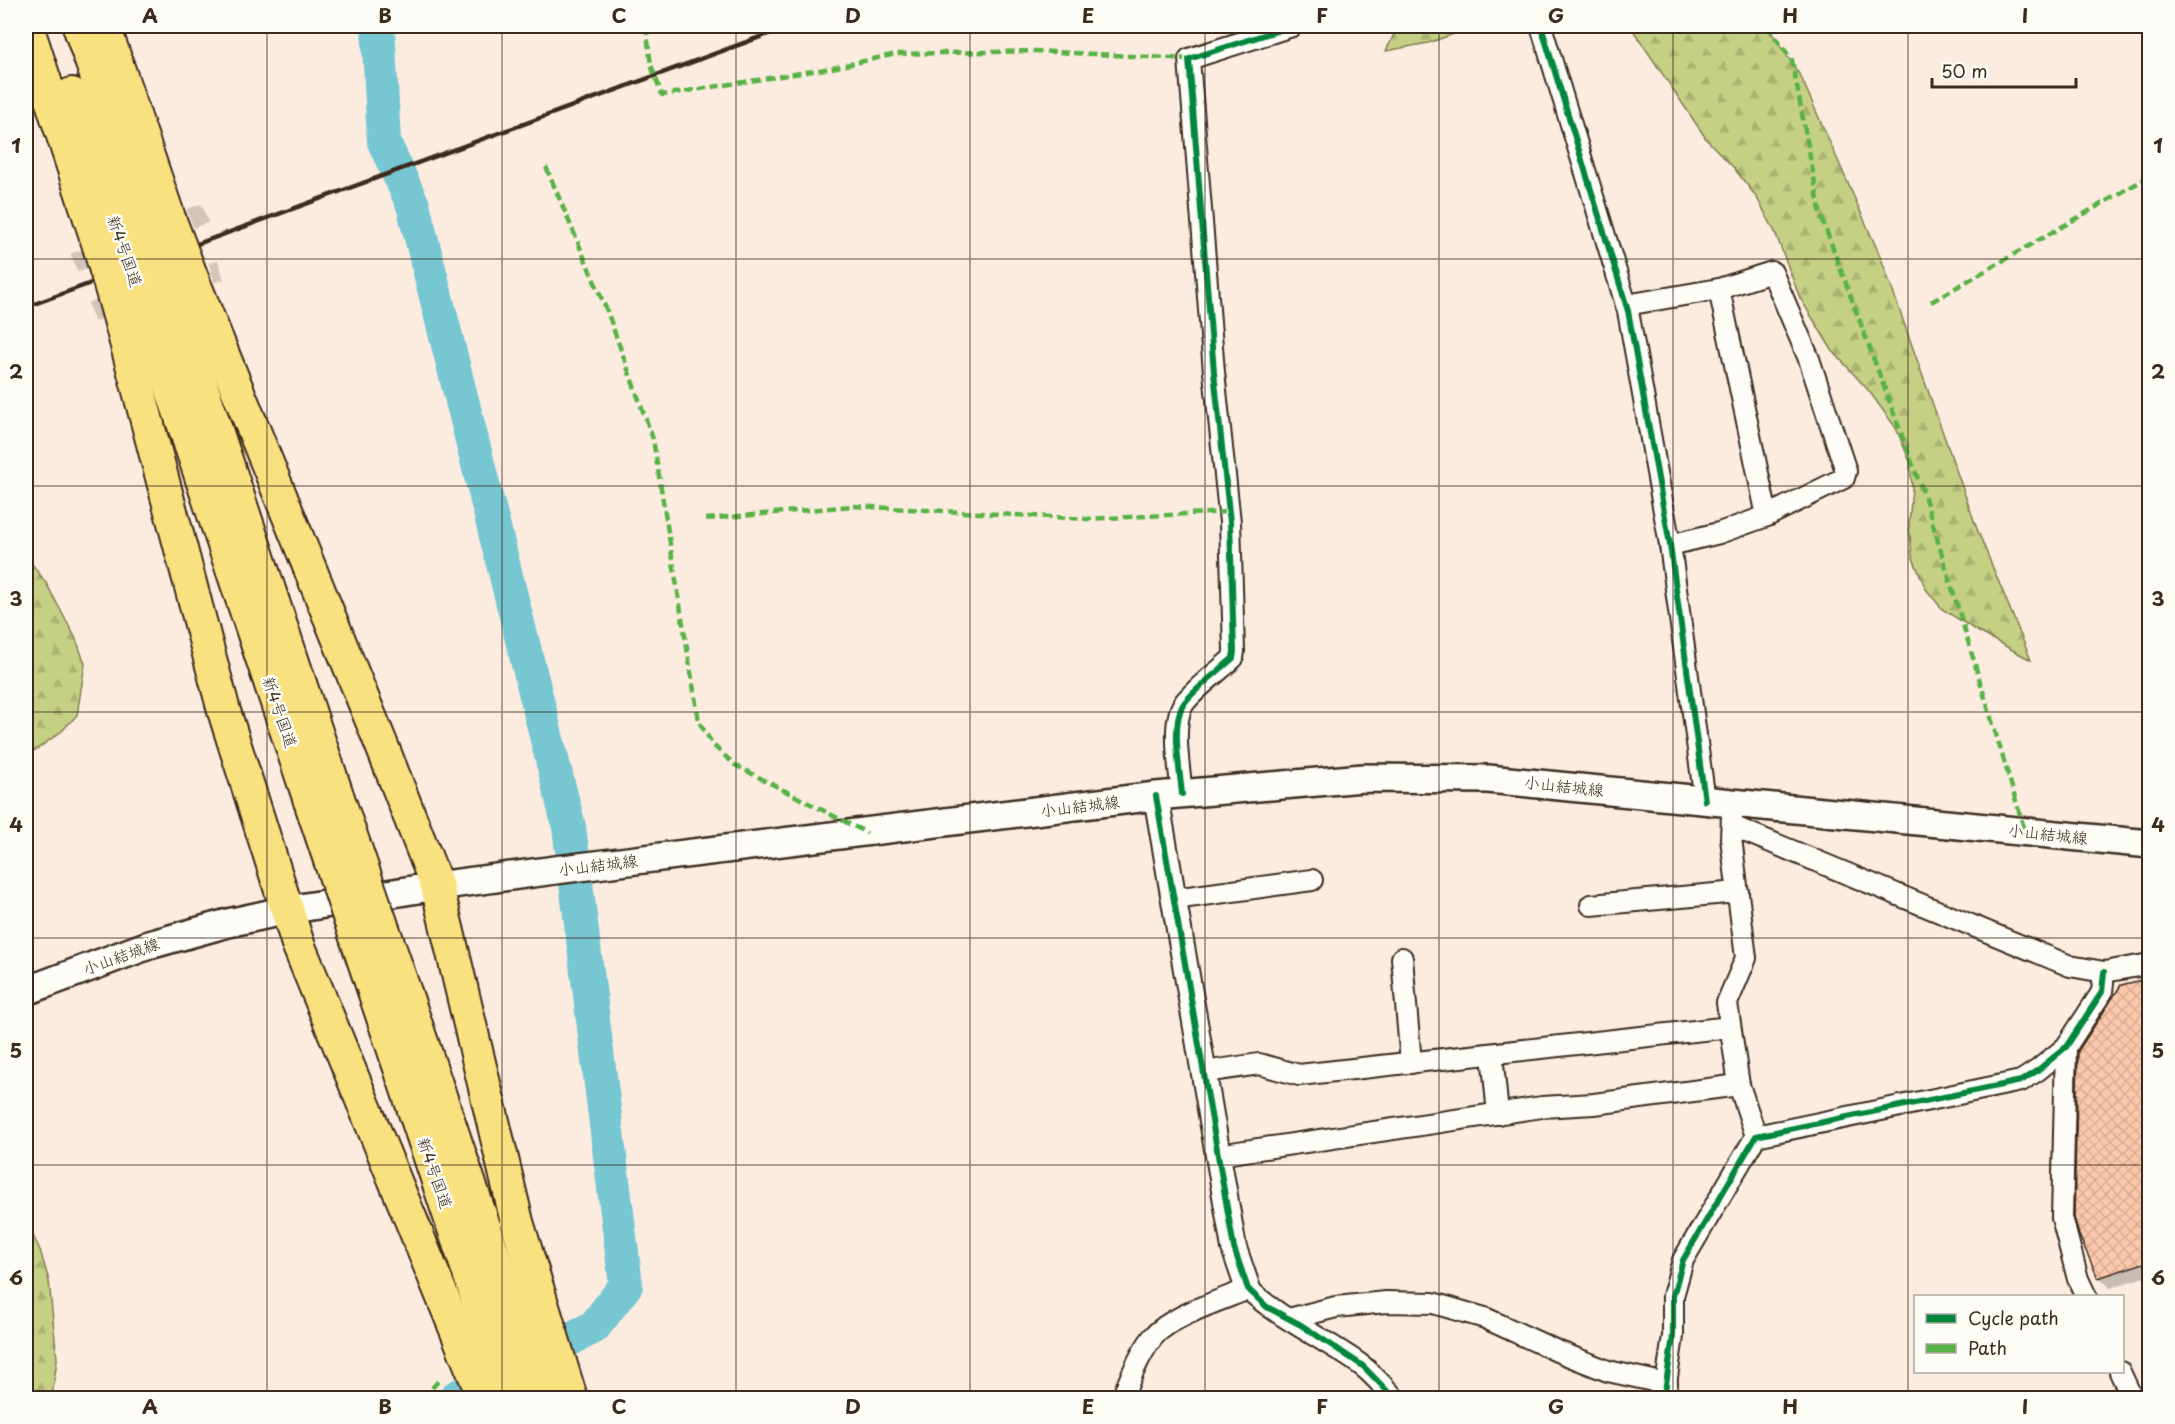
<svg xmlns="http://www.w3.org/2000/svg" width="2175" height="1424" viewBox="0 0 2175 1424" font-family="'Playpen Sans','Klee One',sans-serif">
  <style>
    .forest { fill: url(#forest-firs); stroke: #807d51; stroke-width: 1.5 }
    .shadow { fill: #0003 }
    .lines { fill: none; stroke-linecap: round; stroke-linejoin: round }
    .river { stroke: #77c7d3; stroke-width: 34 }
    .building { fill: url(#building-cross-hatch); stroke: #3b2a1e; stroke-width: 1.5 }
    .minor-tunnel { stroke: #d5c5b9; stroke-width: 20; stroke-dasharray: 20 10; stroke-linecap: butt }
    .minor-casing { stroke: #3b2a1e; stroke-width: 24 }
    .tertiary-casing { stroke: #3b2a1e; stroke-width: 28 }
    .secondary-casing { stroke: #3b2a1e; stroke-width: 32 }
    .trunk-casing { stroke: #3b2a1e; stroke-width: 36 }
    .minor { stroke: #fdfcf7; stroke-width: 20 }
    .tertiary { stroke: #fdfcf7; stroke-width: 24 }
    .secondary { stroke: #fdfcf7; stroke-width: 27 }
    .trunk { stroke: #fae180; stroke-width: 32 }
    .rail { stroke: #3b2a1e; stroke-width: 4.5 }
    .trunk-bridge-casing { stroke: #3b2a1e; stroke-width: 36; stroke-linecap: butt }
    .trunk-bridge { stroke: #fae180; stroke-width: 32 }
    .quiet { stroke: #57b245; stroke-width: 4.5; stroke-dasharray: 9 4.5; stroke-linecap: butt }
    .cycleway-casing { stroke: #fdfcf7; stroke-width: 10 }
    .cycleway { stroke: #00873e; stroke-width: 6 }
    .grid { fill: none; stroke: #3b2a1e; stroke-width: 1.5; stroke-opacity: 0.55 }
    .labels { text-anchor: middle; stroke-width: 5; stroke-linejoin: round; paint-order: stroke }
    .street-label { font-size: 16px; fill: #3b2a1e; stroke: #fdfcf7 }
    .neatline { fill: none; stroke: #3b2a1e; stroke-width: 2 }
    .grid-label { font-size: 20px; text-anchor: middle; font-weight: bold; fill: #3b2a1e }
  </style>
  <defs>
    <pattern id="forest-firs" width="22" height="20" patternUnits="userSpaceOnUse" patternTransform="scale(1.5)"><rect width="22" height="20" fill="#c5d084"/><path d="M5 1l3.5 6h-7zM16 11l3.5 6h-7z" fill="#aab372"/></pattern>
    <pattern id="building-cross-hatch" width="8" height="8" patternUnits="userSpaceOnUse" patternTransform="scale(1.5)"><rect width="8" height="8" fill="#fbc8ab"/><path d="M0 0l8 8M0 8l8-8" fill="none" stroke="#d8ac93"/></pattern>
  </defs>
  <rect width="100%" height="100%" fill="#fcece0"/>
  <filter id="ink" filterUnits="userSpaceOnUse"><feTurbulence type="fractalNoise" baseFrequency=".0167" numOctaves="2"/><feDisplacementMap in="SourceGraphic" scale="12" xChannelSelector="R" yChannelSelector="G"/><feConvolveMatrix kernelMatrix="1 2 1 2 8 2 1 2 1" color-interpolation-filters="sRGB"/></filter>
  <g filter="url(#ink)">
    <g class="forest">
      <path d="M1398,26H1477L1428,43L1386,51Z"/>
      <path d="M1627,26H1767L1801,77L1881,258L1977,529L2031,660L1979,632L1942,609L1926,589L1912,556L1909,525L1912,488L1910,462L1896,428L1869,391L1832,350L1800,298L1775,232L1757,198L1734,168L1707,140L1633,30Z"/>
      <path d="M26,556L46,583L76,639L85,664L77,715L62,731L37,749L26,755Z"/>
      <path d="M26,1221L40,1250L49,1281L57,1359L52,1398H26Z"/>
    </g>
    <path class="shadow" d="M2150,979V1275L2110,1288L2099,1277Z"/>
    <g class="lines">
      <path class="river" d="M378,26L384,142L413,205L569,827L626,1285L594,1327L455,1398"/>
    </g>
    <path class="building" d="M2150,978V1261L2098,1278L2079,1235L2074,1217L2078,1051L2121,985Z"/>
    <g class="lines">
      <g class="minor-tunnel">
        <path d="M162,229L205,213"/>
        <path d="M74,263L110,249"/>
        <path d="M183,282L221,270"/>
        <path d="M91,312L126,300"/>
      </g>
      <g class="minor-casing">
        <g id="minor">
          <path d="M1541,26L1628,311L1670,545L1705,801"/>
          <path d="M1719,289L1767,516"/>
          <path d="M1626,305L1719,289L1772,272L1809,359L1846,471L1844,478L1767,516L1719,533L1670,545"/>
          <path d="M1182,794C1180,771 1170,720 1185,702C1198,686 1218,672 1233,658L1234,651L1230,522L1214,372L1189,59L1292,26"/>
          <path d="M1732,815L1731,838L1746,958L1727,1003L1739,1085L1756,1136"/>
          <path d="M1732,826L2070,966L2104,972L2150,964"/>
          <path d="M1174,899L1312,880"/>
          <path d="M1591,905L1738,892"/>
          <path d="M1402,958L1411,1063"/>
          <path d="M2066,1047L2062,1218L2078,1279L2086,1296"/>
          <path d="M1492,1054L1498,1114"/>
          <path d="M1204,1072L1259,1064L1299,1075L1730,1027"/>
          <path d="M1218,1155L1542,1107L1594,1104L1739,1085"/>
          <path d="M1289,1319L1336,1307L1386,1302L1433,1303L1485,1318L1557,1351L1608,1371L1667,1384"/>
          <path d="M2120,1372L2132,1398"/>
          <path d="M1122,1398C1131,1377 1139,1355 1153,1337C1170,1316 1222,1300 1248,1289C1281,1320 1324,1338 1361,1365C1373,1374 1384,1387 1394,1398"/>
          <path d="M1664,1398L1673,1336V1296L1683,1260L1756,1136L2021,1081L2038,1070L2066,1047L2102,992L2104,972"/>
        </g>
      </g>
      <g class="tertiary-casing">
        <path id="tertiary" d="M1156,796L1234,1248L1248,1289"/>
      </g>
      <g class="secondary-casing">
        <path id="secondary" d="M26,991L149,945L228,923L287,910L437,886L555,870L1156,796L1363,778L1488,779L2150,844"/>
      </g>
      <g class="trunk-casing">
        <g id="trunk">
          <path d="M27,26L99,246"/>
          <path d="M79,26L149,227"/>
          <path d="M104,26L169,218"/>
          <path d="M72,94L121,237"/>
          <path d="M194,283L382,746L437,886L517,1222L571,1398"/>
          <path d="M170,291L338,798"/>
          <path d="M142,301L310,801"/>
          <path d="M118,312L224,711L298,944L484,1398"/>
          <path d="M406,995L542,1398"/>
          <path d="M377,1000L511,1398"/>
        </g>
      </g>
      <use href="#minor" class="minor"/>
      <use href="#tertiary" class="tertiary"/>
      <use href="#secondary" class="secondary"/>
      <use href="#trunk" class="trunk"/>
      <path class="rail" d="M26,307L790,26"/>
      <g class="trunk-bridge-casing">
        <g id="trunk-bridge">
          <path d="M169,218L194,283"/>
          <path d="M149,227L170,291"/>
          <path d="M121,237L142,301"/>
          <path d="M99,246L118,312"/>
          <path d="M338,798L406,995"/>
          <path d="M310,801L377,1000"/>
        </g>
      </g>
      <use href="#trunk-bridge" class="trunk-bridge"/>
      <g class="quiet">
        <path d="M646,26L651,65L662,95L832,68L896,54L1036,51L1189,59"/>
        <path d="M1767,26L1792,60L1821,216L1925,498L2025,831"/>
        <path d="M546,167L607,311L653,439L699,722L713,745L735,765L867,833"/>
        <path d="M1931,302L2150,176"/>
        <path d="M706,519L853,506L1086,519L1229,512"/>
        <path d="M423,1398L441,1378"/>
      </g>
      <g class="cycleway-casing">
        <g id="cycleway">
          <path d="M1541,26L1628,311L1670,545L1705,801"/>
          <path d="M1182,794C1180,771 1170,720 1185,702C1198,686 1218,672 1233,658L1234,651L1230,522L1214,372L1189,59L1292,26"/>
          <path d="M1156,796L1234,1248L1248,1289L1267,1307L1301,1325L1363,1366L1394,1398"/>
          <path d="M1664,1398L1673,1336V1296L1683,1260L1756,1136L2021,1081L2038,1070L2066,1047L2102,992L2104,972"/>
        </g>
      </g>
      <use href="#cycleway" class="cycleway"/>
    </g>
  </g>
  <path class="grid" d="M267,26V1398M502,26V1398M736,26V1398M970,26V1398M1205,26V1398M1439,26V1398M1673,26V1398M1908,26V1398M26,259H2150M26,486H2150M26,712H2150M26,938H2150M26,1165H2150"/>
  <g class="labels">
    <g class="street-label">
      <text transform="translate(125 251) rotate(71)" y="6">新4号国道</text>
      <text transform="translate(280 712) rotate(71)" y="6">新4号国道</text>
      <text transform="translate(1564 786) rotate(6)" y="6">小山結城線</text>
      <text transform="translate(1080 806) rotate(-7)" y="6">小山結城線</text>
      <text transform="translate(2048 834) rotate(6)" y="6">小山結城線</text>
      <text transform="translate(598 865) rotate(-7)" y="6">小山結城線</text>
      <text transform="translate(121 956) rotate(-20)" y="6">小山結城線</text>
      <text transform="translate(435 1173) rotate(71)" y="6">新4号国道</text>
    </g>
  </g>
  <rect width="2175" height="1424" fill="none" stroke="#fdfcf7" stroke-width="66"/>
  <rect x="1914" y="1295" width="210" height="78" fill="#fdfcf7" stroke="#afa8a0" stroke-width="1.5"/>
  <rect x="1926" y="1314" width="30" height="9" fill="#00873e" stroke="#afa8a0" stroke-width="1.5"/>
  <text x="1968" y="1325" font-size="18" fill="#3b2a1e">Cycle path</text>
  <rect x="1926" y="1344" width="30" height="9" fill="#57b245" stroke="#afa8a0" stroke-width="1.5"/>
  <text x="1968" y="1355" font-size="18" fill="#3b2a1e">Path</text>
  <path d="M1932 78v9h144v-9" fill="none" stroke="#3b2a1e" stroke-width="3"/>
  <text x="1941" y="78" font-size="18" fill="#3b2a1e" stroke="#fdfcf7" stroke-width="4.5" paint-order="stroke">50 m</text>
  <rect x="33" y="33" width="2109" height="1358" class="neatline"/>
  <g class="grid-label">
    <text x="150" y="23">A</text>
    <text x="385" y="23">B</text>
    <text x="619" y="23">C</text>
    <text x="853" y="23">D</text>
    <text x="1088" y="23">E</text>
    <text x="1322" y="23">F</text>
    <text x="1556" y="23">G</text>
    <text x="1790" y="23">H</text>
    <text x="2025" y="23">I</text>
    <text x="16" y="153">1</text>
    <text x="2158" y="153">1</text>
    <text x="16" y="379">2</text>
    <text x="2158" y="379">2</text>
    <text x="16" y="606">3</text>
    <text x="2158" y="606">3</text>
    <text x="16" y="832">4</text>
    <text x="2158" y="832">4</text>
    <text x="16" y="1058">5</text>
    <text x="2158" y="1058">5</text>
    <text x="16" y="1285">6</text>
    <text x="2158" y="1285">6</text>
    <text x="150" y="1414">A</text>
    <text x="385" y="1414">B</text>
    <text x="619" y="1414">C</text>
    <text x="853" y="1414">D</text>
    <text x="1088" y="1414">E</text>
    <text x="1322" y="1414">F</text>
    <text x="1556" y="1414">G</text>
    <text x="1790" y="1414">H</text>
    <text x="2025" y="1414">I</text>
  </g>
</svg>
